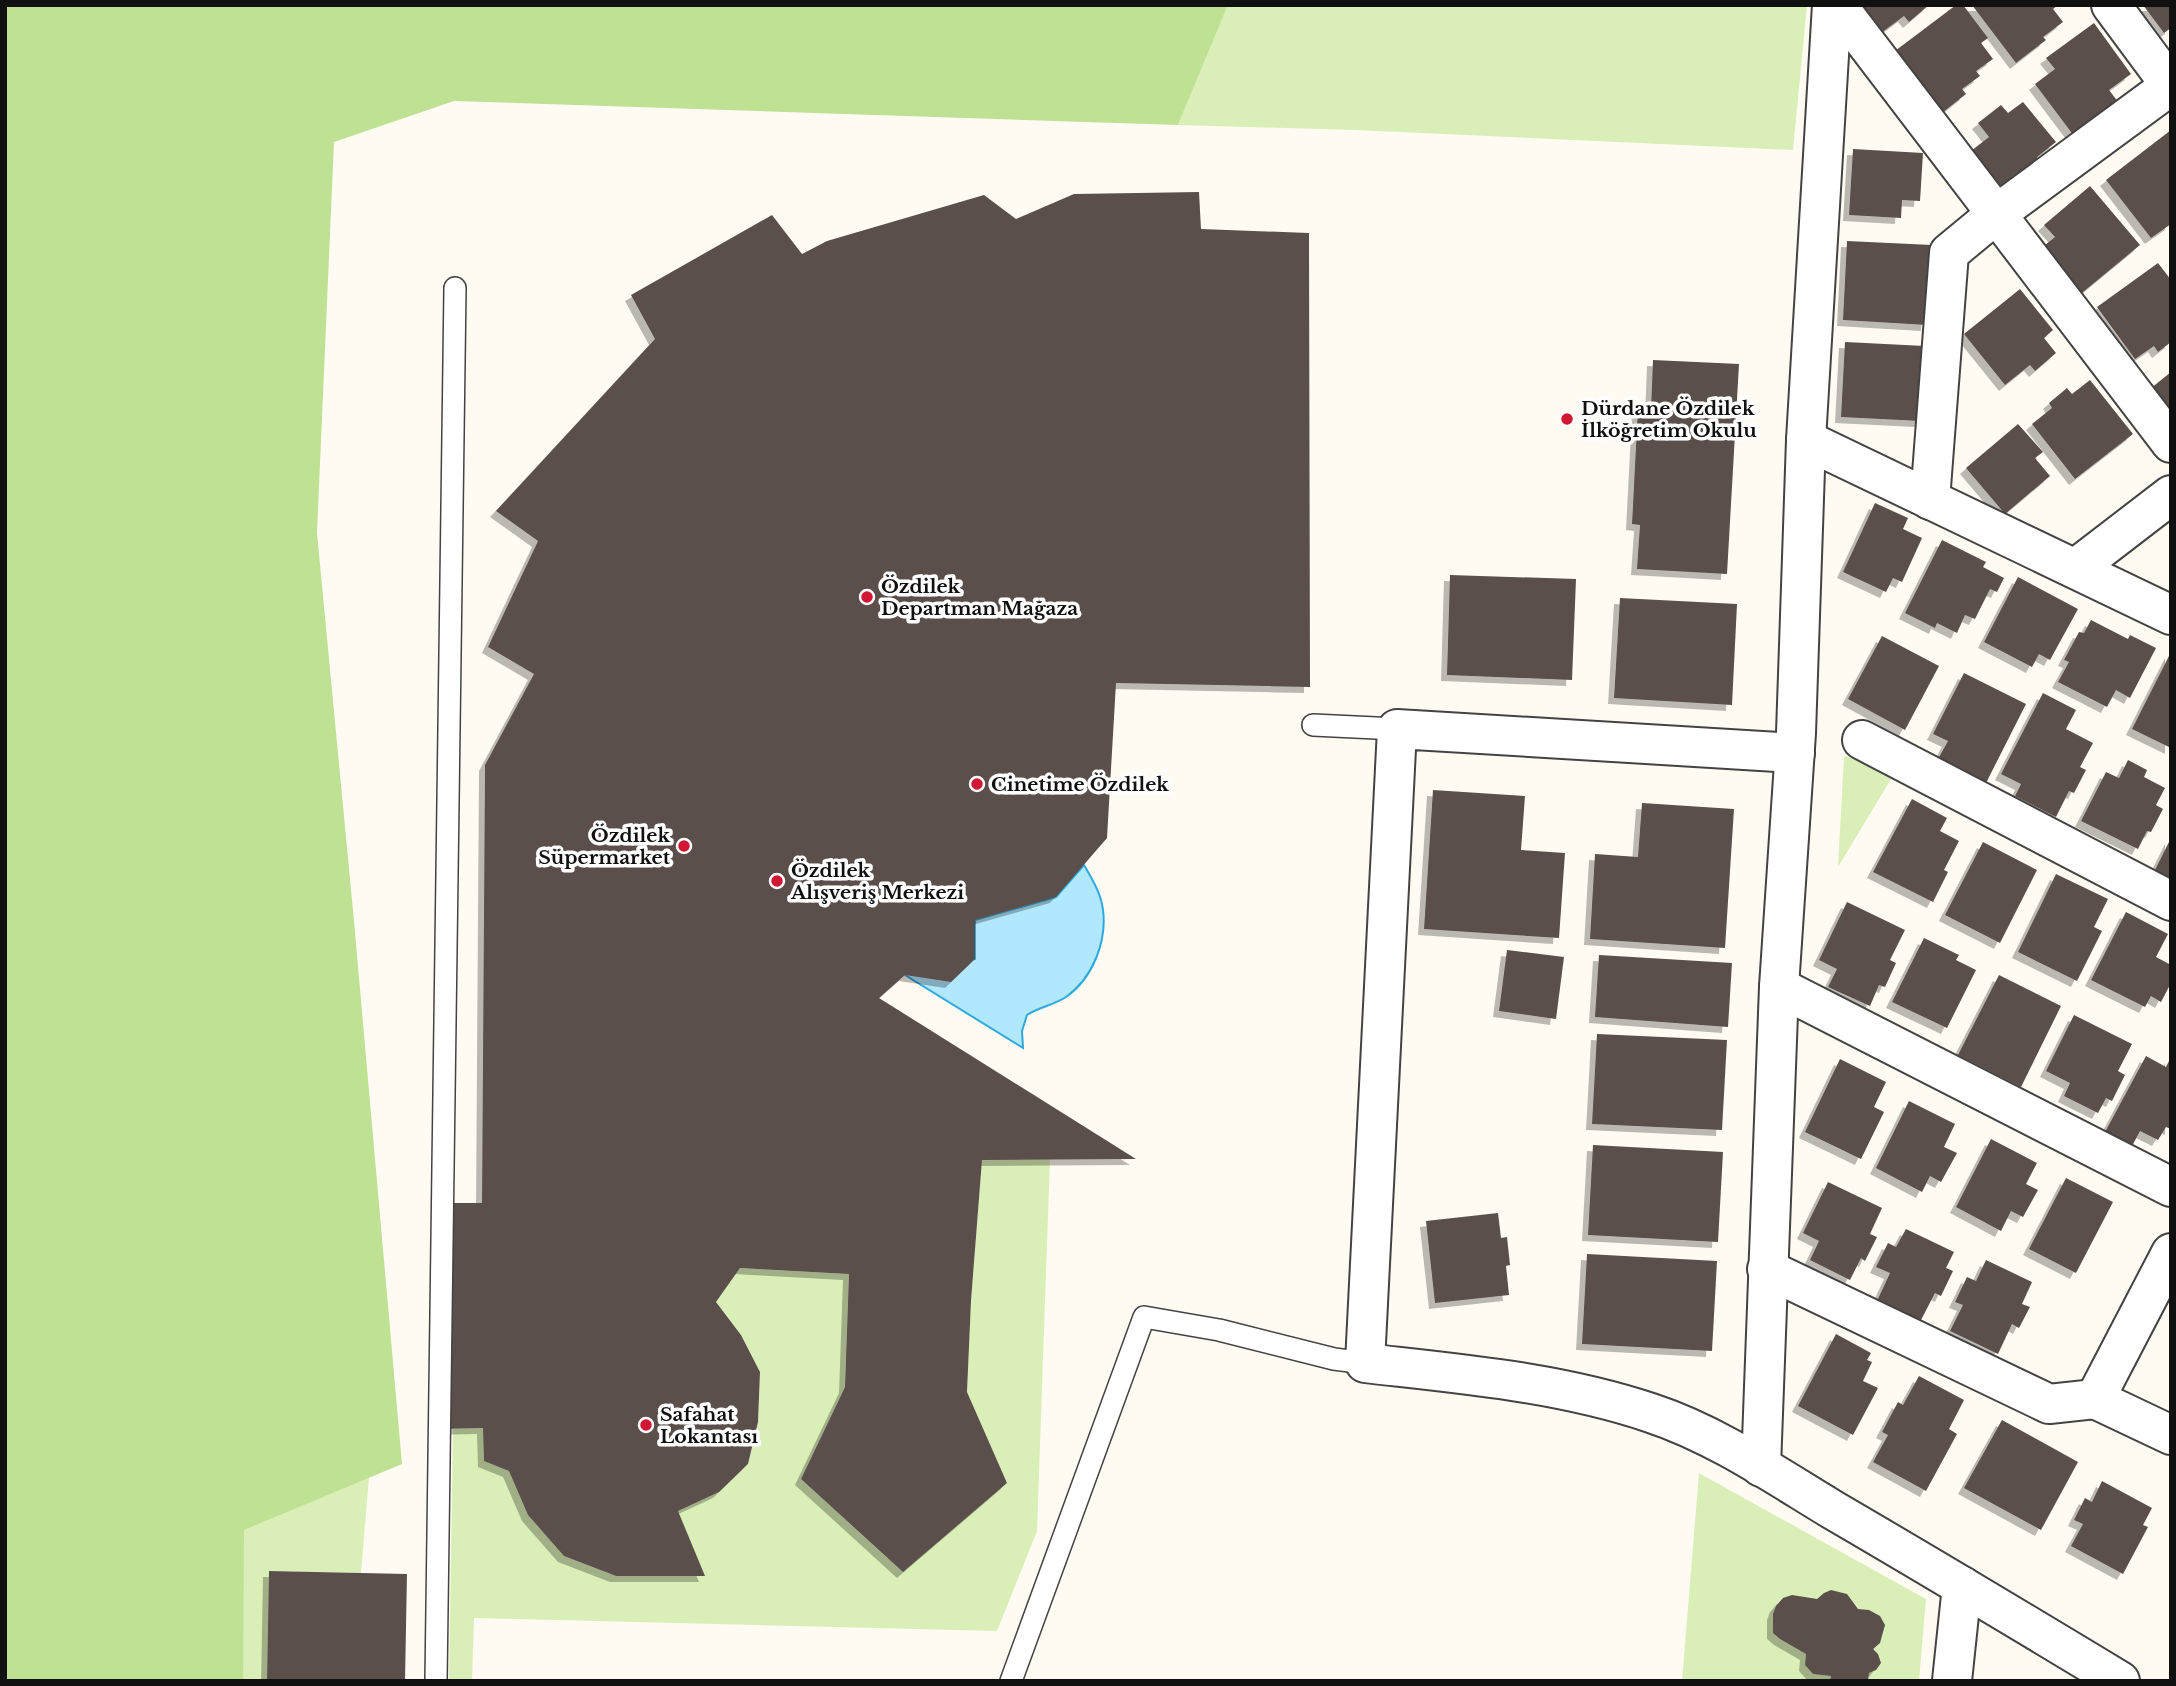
<svg xmlns="http://www.w3.org/2000/svg" width="2176" height="1686" viewBox="0 0 2176 1686" font-family="'Libre Baskerville',serif">
  <style>
    .green { fill: #daefb7 }
    .forest { fill: #bfe194 }
    .water { fill: #b1e8fd; stroke: #2fa9dc; stroke-width: 2 }
    .building { fill: #5a4f4b; filter: url(#shadow) }
    .lines { fill: none; stroke-linecap: round; stroke-linejoin: round }
    .service-casing { stroke: #434343; stroke-width: 24 }
    .minor-casing { stroke: #434343; stroke-width: 42 }
    .service { stroke: #fff; stroke-width: 21 }
    .minor { stroke: #fff; stroke-width: 38 }
    .poi-dot { fill: #d01734; stroke: #fff; stroke-width: 2.5 }
    .labels { text-anchor: middle; stroke-width: 7; stroke-linejoin: round; paint-order: stroke }
    .poi-label { font-size: 19px; font-weight: bold; fill: #101010; stroke: #fff; text-anchor: start }
  </style>
  <defs>
    <filter id="shadow"><feDropShadow dx="-6" dy="6" stdDeviation="0" flood-color="#0004"/></filter>
  </defs>
  <rect width="100%" height="100%" fill="#fffbf2"/>
  <g class="green">
    <path d="M1228,5H1807L1793,150L1355,130L1178,125Z"/>
    <path d="M1844,756L1897,769L1838,867Z"/>
    <path d="M1050,1159L1037,1531L997,1631L474,1618L472,1681H449L453,1429L483,1428L564,1556L616,1576H704L678,1511L718,1492L748,1464L758,1422L760,1372L741,1335L716,1302L740,1268L849,1274L845,1387L801,1479L902,1571L1007,1483L967,1392L971,1301L982,1160Z"/>
    <path d="M1699,1473L1926,1599L1919,1681H1682Z"/>
    <path d="M369,1477L361,1573L270,1571L267,1681H243V1530Z"/>
  </g>
  <path class="forest" d="M5,5H1228L1178,125L454,101L334,142L317,533L354,921L402,1464L244,1530L243,1681H5Z"/>
  <path class="water" d="M1084,865C1092,879 1101,893 1103,910C1107,941 1093,978 1066,997C1054,1005 1039,1007 1027,1015L1022,1031L1023,1048L905,975L975,959V920L1056,897Z"/>
  <g class="building">
    <path d="M1853,5H1929L1909,22L1904,16L1877,36Z"/>
    <path d="M1956,5H1963L1988,38L1981,43L1993,59L1976,71L1980,76L1962,89L1966,94L1942,113L1895,51Z"/>
    <path d="M1972,5H2058L2053,9L2063,22L2043,37L2046,40L2016,63Z"/>
    <path d="M2143,5H2171V28L2164,33Z"/>
    <path d="M2094,23L2131,74L2109,90L2119,103L2074,136L2035,84L2055,69L2046,58Z"/>
    <path d="M2023,102L2056,142L2037,157L2040,161L2020,177L2017,173L2000,186L1971,151L1989,137L1978,123L2001,105L2008,113Z"/>
    <path d="M2171,130V224L2151,238L2106,180Z"/>
    <path d="M1853,149L1923,153L1920,201L1902,200L1901,218L1849,215Z"/>
    <path d="M2090,186L2140,245L2077,297L2039,250L2055,237L2044,225Z"/>
    <path d="M1199,192L1201,229L1309,233L1310,687L1116,683L1107,838L1056,897L975,920V959L951,982L905,975L879,998L1136,1159L982,1160L971,1301L967,1392L1007,1483L903,1572L801,1479L845,1387L849,1274L740,1268L716,1302L741,1335L760,1372L758,1422L748,1464L719,1492L678,1511L705,1576H616L564,1556L528,1515L509,1471L484,1461L483,1428L440,1429L442,1203H482L485,765L534,674L488,647L538,541L496,511L655,339L631,295L772,215L802,254L827,241L984,195L1016,219L1074,194Z"/>
    <path d="M1847,241L1932,245L1927,325L1843,320Z"/>
    <path d="M2158,263L2171,280V342L2158,352L2154,346L2135,359L2097,307Z"/>
    <path d="M2020,289L2053,330L2044,338L2056,353L2035,371L2030,365L2005,385L1964,334Z"/>
    <path d="M1845,342L1925,346L1921,421L1841,417Z"/>
    <path d="M1653,360L1739,364L1727,574L1637,569L1640,525L1632,524L1638,408L1651,409Z"/>
    <path d="M2171,372V413L2150,389Z"/>
    <path d="M2090,380L2133,434L2075,479L2032,424L2052,408L2049,403L2067,388L2072,394Z"/>
    <path d="M2018,424L2043,452L2035,458L2050,476L2005,514L1966,468Z"/>
    <path d="M1875,503L1908,518L1903,529L1922,538L1902,582L1893,578L1886,592L1843,572Z"/>
    <path d="M1942,540L1986,562L1983,567L2004,578L1997,592L1990,589L1975,619L1965,615L1957,633L1937,623L1935,628L1905,613Z"/>
    <path d="M1450,575L1576,579L1572,680L1447,675Z"/>
    <path d="M2018,577L2078,609L2050,660L2039,654L2032,667L1984,642Z"/>
    <path d="M1620,598L1737,604L1732,705L1614,698Z"/>
    <path d="M2091,620L2128,639L2130,635L2156,648L2130,698L2116,690L2107,707L2058,682L2069,662L2064,660L2079,632L2084,633Z"/>
    <path d="M1882,636L1939,666L1905,730L1848,699Z"/>
    <path d="M2171,652V748L2132,729Z"/>
    <path d="M1964,673L2026,704L1986,783L1938,759L1948,741L1933,734Z"/>
    <path d="M2043,693L2076,710L2066,729L2093,743L2080,767L2086,770L2074,793L2069,791L2056,817L2015,796L2021,784L2001,774Z"/>
    <path d="M2128,760L2147,770L2144,777L2165,788L2156,805L2163,809L2151,832L2147,831L2138,849L2081,821L2106,772L2119,778Z"/>
    <path d="M1433,790L1525,796L1521,850L1565,853L1559,938L1424,929Z"/>
    <path d="M1912,799L1947,818L1940,831L1959,841L1944,870L1948,872L1933,902L1873,872Z"/>
    <path d="M1642,803L1734,809L1725,948L1590,939L1595,854L1638,857Z"/>
    <path d="M2171,838V878L2155,870Z"/>
    <path d="M1983,842L2037,870L2000,943L1945,915Z"/>
    <path d="M2056,874L2108,899L2094,927L2102,931L2077,981L2018,952Z"/>
    <path d="M1847,902L1905,930L1890,960L1896,963L1885,987L1879,985L1870,1006L1828,987L1837,969L1819,960Z"/>
    <path d="M2126,912L2168,934L2156,957L2171,965V983L2161,1002L2151,996L2145,1007L2091,980Z"/>
    <path d="M1924,938L1959,955L1956,960L1976,970L1947,1028L1892,1002Z"/>
    <path d="M1507,950L1564,957L1556,1019L1499,1011Z"/>
    <path d="M1599,955L1732,963L1728,1027L1595,1017Z"/>
    <path d="M1999,975L2061,1006L2021,1087L1958,1055Z"/>
    <path d="M2074,1015L2132,1044L2118,1071L2125,1075L2112,1101L2106,1098L2098,1113L2064,1096L2070,1083L2046,1071Z"/>
    <path d="M1597,1034L1727,1040L1722,1130L1592,1124Z"/>
    <path d="M2146,1056L2166,1067L2171,1057V1129L2166,1127L2158,1140L2140,1131L2131,1148L2104,1134Z"/>
    <path d="M1840,1059L1886,1082L1874,1107L1884,1112L1861,1159L1805,1132Z"/>
    <path d="M1909,1101L1955,1124L1944,1147L1957,1153L1941,1182L1930,1176L1922,1192L1876,1168Z"/>
    <path d="M1991,1139L2037,1163L2026,1184L2038,1190L2023,1217L2011,1211L2001,1231L1956,1207Z"/>
    <path d="M1593,1145L1723,1152L1718,1242L1588,1235Z"/>
    <path d="M2066,1178L2113,1202L2076,1273L2029,1249Z"/>
    <path d="M1828,1182L1882,1208L1870,1234L1877,1237L1865,1261L1861,1258L1850,1280L1810,1260L1819,1241L1803,1233Z"/>
    <path d="M1498,1213L1501,1238L1507,1237L1510,1265L1506,1266L1509,1295L1435,1303L1426,1221Z"/>
    <path d="M1906,1229L1954,1252L1946,1268L1953,1271L1941,1296L1935,1293L1920,1322L1877,1301L1890,1273L1876,1267L1888,1243L1896,1247Z"/>
    <path d="M1587,1254L1717,1261L1712,1351L1582,1344Z"/>
    <path d="M1986,1260L2032,1282L2022,1304L2030,1307L2019,1328L2012,1324L1998,1354L1950,1331L1963,1305L1955,1302L1967,1277L1976,1281Z"/>
    <path d="M1836,1334L1871,1353L1867,1360L1872,1362L1863,1381L1878,1388L1853,1435L1798,1406Z"/>
    <path d="M1919,1376L1964,1400L1949,1429L1957,1434L1926,1491L1873,1462L1888,1435L1882,1432L1898,1402L1903,1405Z"/>
    <path d="M2002,1420L2078,1462L2041,1530L1964,1488Z"/>
    <path d="M2102,1481L2152,1508L2143,1525L2148,1527L2123,1574L2071,1546L2083,1524L2074,1520L2085,1498L2092,1502Z"/>
    <path d="M269,1571L407,1574L405,1681H267Z"/>
    <path d="M1831,1590L1847,1594L1858,1609L1869,1610L1880,1616L1885,1625L1880,1643L1873,1649L1878,1654L1881,1663L1876,1670L1869,1673L1868,1681H1830L1831,1676L1813,1674L1805,1665L1806,1654L1780,1639L1773,1633V1614L1776,1606L1783,1598L1792,1595L1817,1599L1824,1593Z"/>
  </g>
  <g class="lines">
    <g class="service-casing">
      <g id="service">
        <path d="M1313,725L1397,729"/>
        <path d="M436,1681L455,288"/>
        <path d="M1011,1681L1144,1317L1219,1330L1334,1359L1365,1363"/>
      </g>
    </g>
    <g class="minor-casing">
      <g id="minor">
        <path d="M1837,5L2171,443"/>
        <path d="M2111,5L2171,86"/>
        <path d="M1806,440L2171,615"/>
        <path d="M1930,500L1949,253L1995,215L2170,86"/>
        <path d="M2076,568L2171,495"/>
        <path d="M1862,740L2171,901"/>
        <path d="M1795,753L1397,729L1365,1363C1461,1374 1559,1382 1651,1413C1715,1434 1775,1475 1833,1510C1929,1566 2024,1623 2120,1681"/>
        <path d="M1779,987L2171,1187"/>
        <path d="M2171,1253L2095,1399L2171,1435"/>
        <path d="M1767,1269L2049,1404L2095,1399"/>
        <path d="M1761,1467L1779,987L1796,733L1806,440L1832,5"/>
        <path d="M1952,1681L1962,1586"/>
      </g>
    </g>
    <use href="#service" class="service"/>
    <use href="#minor" class="minor"/>
  </g>
  <g class="poi-dot">
    <circle cx="1567" cy="419" r="7"/>
    <circle cx="867" cy="597" r="7"/>
    <circle cx="977" cy="784" r="7"/>
    <circle cx="684" cy="846" r="7"/>
    <circle cx="777" cy="881" r="7"/>
    <circle cx="646" cy="1425" r="7"/>
  </g>
  <g class="labels">
    <g class="poi-label">
      <text x="1581" y="415">Dürdane Özdilek<tspan x="1581" dy="22">İlköğretim Okulu</tspan></text>
      <text x="881" y="593">Özdilek<tspan x="881" dy="22">Departman Mağaza</tspan></text>
      <text x="991" y="791">Cinetime Özdilek</text>
      <text x="670" y="842" text-anchor="end">Özdilek<tspan x="670" dy="22">Süpermarket</tspan></text>
      <text x="791" y="877">Özdilek<tspan x="791" dy="22">Alışveriş Merkezi</tspan></text>
      <text x="660" y="1421">Safahat<tspan x="660" dy="22">Lokantası</tspan></text>
    </g>
  </g>
  <rect width="2176" height="1686" fill="none" stroke="#101010" stroke-width="14"/>
</svg>
